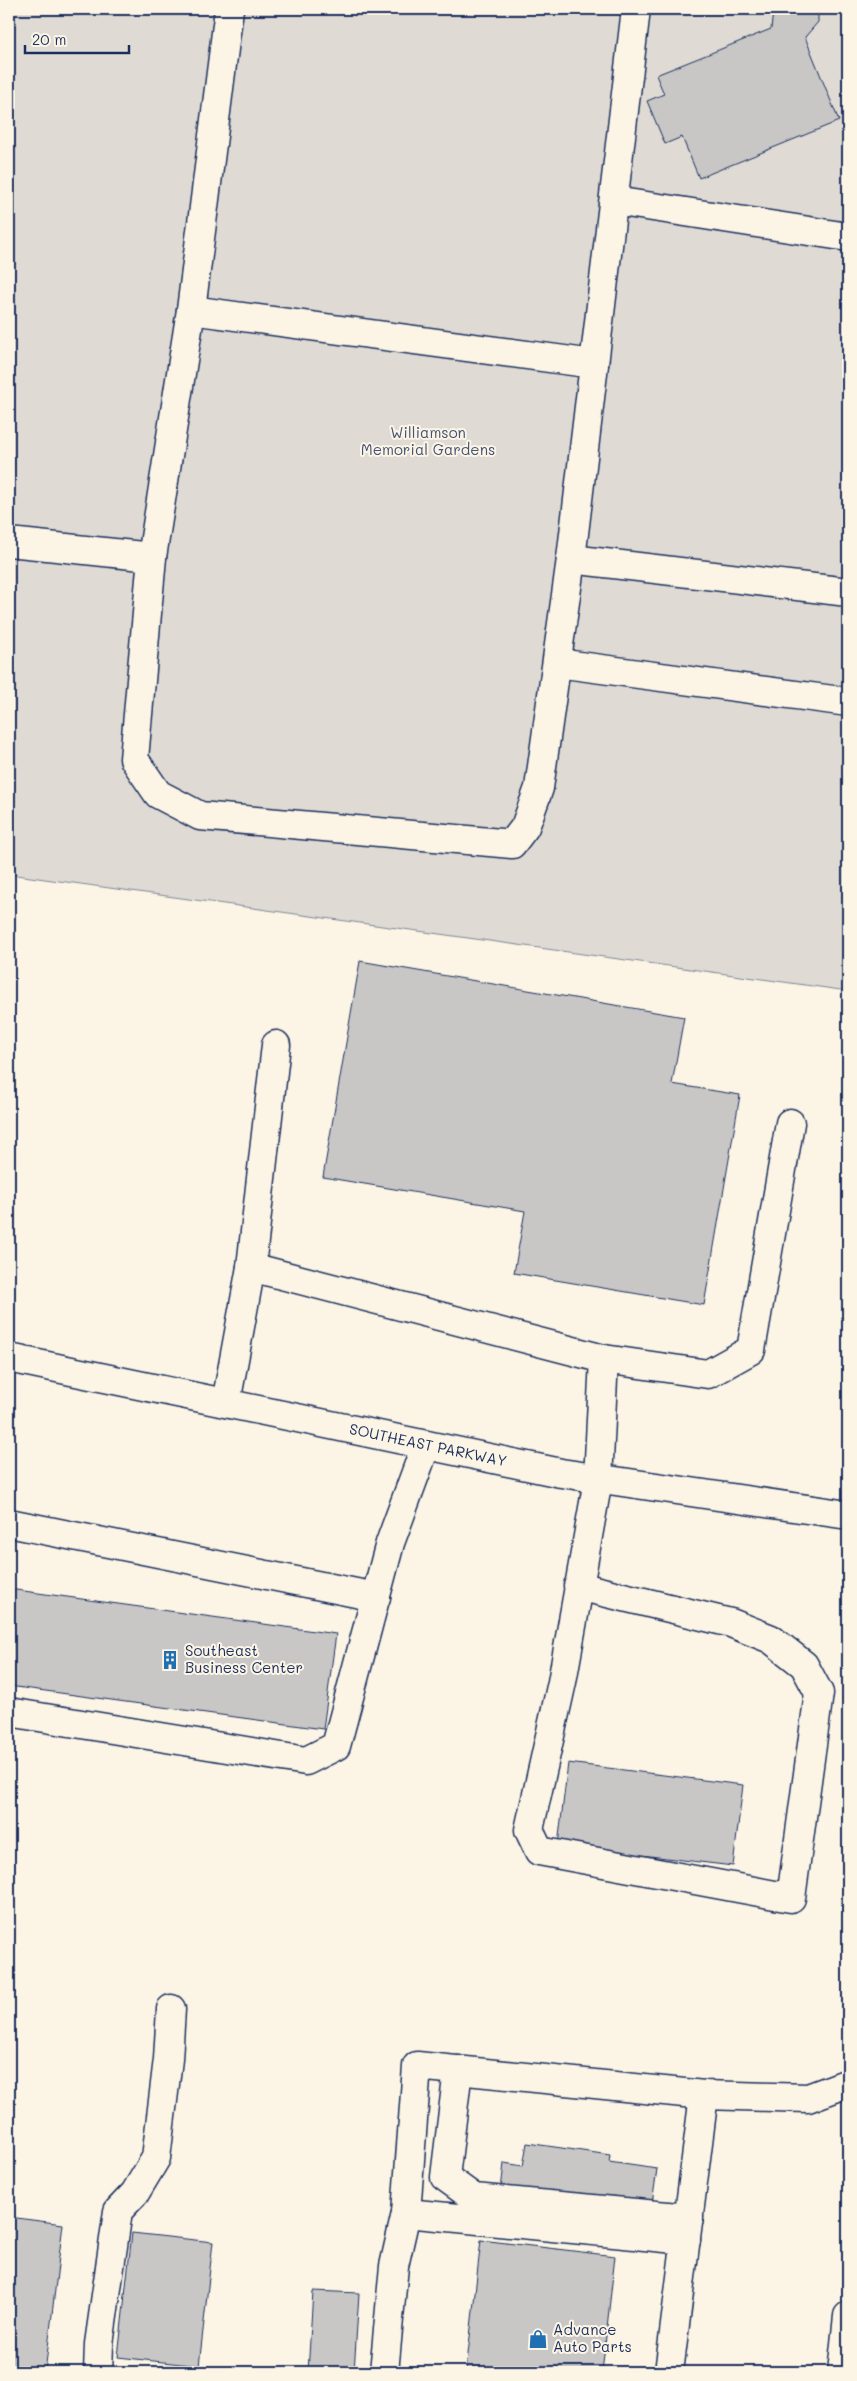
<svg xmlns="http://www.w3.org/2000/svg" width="857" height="2381" viewBox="0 0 857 2381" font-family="Mali,sans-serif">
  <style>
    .green { fill: #dfdbd4; stroke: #7d8599 }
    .building { fill: #c8c7c6; stroke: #1b2f5e }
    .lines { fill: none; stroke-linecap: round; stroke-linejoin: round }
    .minor-casing { stroke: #1b2f5e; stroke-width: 31 }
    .major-casing { stroke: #1b2f5e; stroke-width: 31 }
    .minor { stroke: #fcf5e5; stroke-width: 28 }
    .major { stroke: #fcf5e5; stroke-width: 28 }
    .labels { text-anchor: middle; stroke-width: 4; stroke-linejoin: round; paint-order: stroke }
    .park-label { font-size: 15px; fill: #425176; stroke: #fcf5e5 }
    .street-label { font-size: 15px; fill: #1b2f5e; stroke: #fcf5e5 }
    .poi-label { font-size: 15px; fill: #1b2f5e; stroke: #fcf5e5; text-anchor: start }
  </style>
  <rect width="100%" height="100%" fill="#fcf5e5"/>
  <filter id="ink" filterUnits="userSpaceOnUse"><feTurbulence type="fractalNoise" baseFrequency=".02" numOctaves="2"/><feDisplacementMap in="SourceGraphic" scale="10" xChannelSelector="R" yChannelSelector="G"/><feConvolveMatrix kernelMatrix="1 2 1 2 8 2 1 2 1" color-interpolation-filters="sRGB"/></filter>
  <g filter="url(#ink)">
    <path class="green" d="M9,9H848V991L9,874Z"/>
    <g class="building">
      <path d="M758,9H818V22L805,37L839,121L699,178L682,137L665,144L647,101L664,94L656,75L771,29L773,11Z"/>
      <path d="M360,961L684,1017L672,1084L740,1095L704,1305L514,1273L525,1211L323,1177Z"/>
      <path d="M9,1589L336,1634L323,1729L9,1686Z"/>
      <path d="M568,1763L743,1785L733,1866L558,1845Z"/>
      <path d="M527,2143L610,2155L609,2162L657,2169L651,2211L501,2190L504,2163L523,2166Z"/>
      <path d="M9,2217L63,2224L45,2372H9Z"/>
      <path d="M132,2233L213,2242L199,2366L118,2357Z"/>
      <path d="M481,2240L615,2256L602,2372H466Z"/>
      <path d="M313,2291L359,2293L354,2372H308Z"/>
    </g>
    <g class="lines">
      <g class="minor-casing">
        <g id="minor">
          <path d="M229,9L191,310L152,557L134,759L158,794L200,816L512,844L525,827L539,788L571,559L636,9"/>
          <path d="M614,201L848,237"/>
          <path d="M191,310L594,364"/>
          <path d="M9,542L152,557"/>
          <path d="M571,559L848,592"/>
          <path d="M557,663L848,702"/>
          <path d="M251,1267L276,1045"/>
          <path id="s1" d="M9,1358L561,1473L848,1515"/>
          <path d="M226,1403L251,1267L604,1359"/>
          <path d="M9,1523L376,1597"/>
          <path d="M578,1586L731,1623L771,1639L804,1665L819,1693L791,1898L539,1851L529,1830L562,1682L598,1480L604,1359L708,1374L751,1350L790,1123"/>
          <path d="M9,1712L306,1761L336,1746L390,1543L426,1445"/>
          <path d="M458,2070L445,2177L474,2198L689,2218"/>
          <path d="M406,2213L686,2240"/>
          <path d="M98,2372L99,2344L118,2211L135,2193L156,2158L168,2059L171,2009"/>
          <path d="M384,2372L394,2266L406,2213L417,2066L704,2095L808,2098L848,2083"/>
          <path d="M669,2372L704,2095"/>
        </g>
      </g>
      <g class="major-casing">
        <path id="major" d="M842,2372L848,2316"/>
      </g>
      <use href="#minor" class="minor"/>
      <use href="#major" class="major"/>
    </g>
  </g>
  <defs>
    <g id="building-bare" transform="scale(1.5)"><path d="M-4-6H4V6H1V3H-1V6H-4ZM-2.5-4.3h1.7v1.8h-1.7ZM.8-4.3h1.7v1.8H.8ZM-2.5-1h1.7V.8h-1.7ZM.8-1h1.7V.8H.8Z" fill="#1f6fb2" stroke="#fcf5e5" stroke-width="2.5" paint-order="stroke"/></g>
    <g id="shop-bare" transform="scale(1.5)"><path d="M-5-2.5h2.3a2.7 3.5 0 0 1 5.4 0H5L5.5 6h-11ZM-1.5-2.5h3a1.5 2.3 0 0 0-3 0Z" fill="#1f6fb2" stroke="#fcf5e5" stroke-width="2.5" paint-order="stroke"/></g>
  </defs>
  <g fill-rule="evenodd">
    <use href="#building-bare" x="170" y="1660"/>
    <use href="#shop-bare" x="538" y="2339"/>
  </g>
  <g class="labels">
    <g class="park-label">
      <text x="428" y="438">Williamson<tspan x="428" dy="17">Memorial Gardens</tspan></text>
    </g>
    <g class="street-label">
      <text dy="5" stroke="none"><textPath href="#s1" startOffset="428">SOUTHEAST PARKWAY</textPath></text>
    </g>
    <g class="poi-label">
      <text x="185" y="1656">Southeast<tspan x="185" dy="17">Business Center</tspan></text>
      <text x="553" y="2335">Advance<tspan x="553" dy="17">Auto Parts</tspan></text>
    </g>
  </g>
  <rect width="857" height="2381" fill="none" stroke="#fcf5e5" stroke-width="30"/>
  <rect x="15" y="15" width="827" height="2351" fill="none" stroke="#1b2f5e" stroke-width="2" filter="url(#ink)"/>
  <path d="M25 45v8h104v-8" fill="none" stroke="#1b2f5e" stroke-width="2.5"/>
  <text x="32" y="45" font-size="15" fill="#1b2f5e" stroke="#fcf5e5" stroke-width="4" paint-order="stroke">20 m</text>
</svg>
